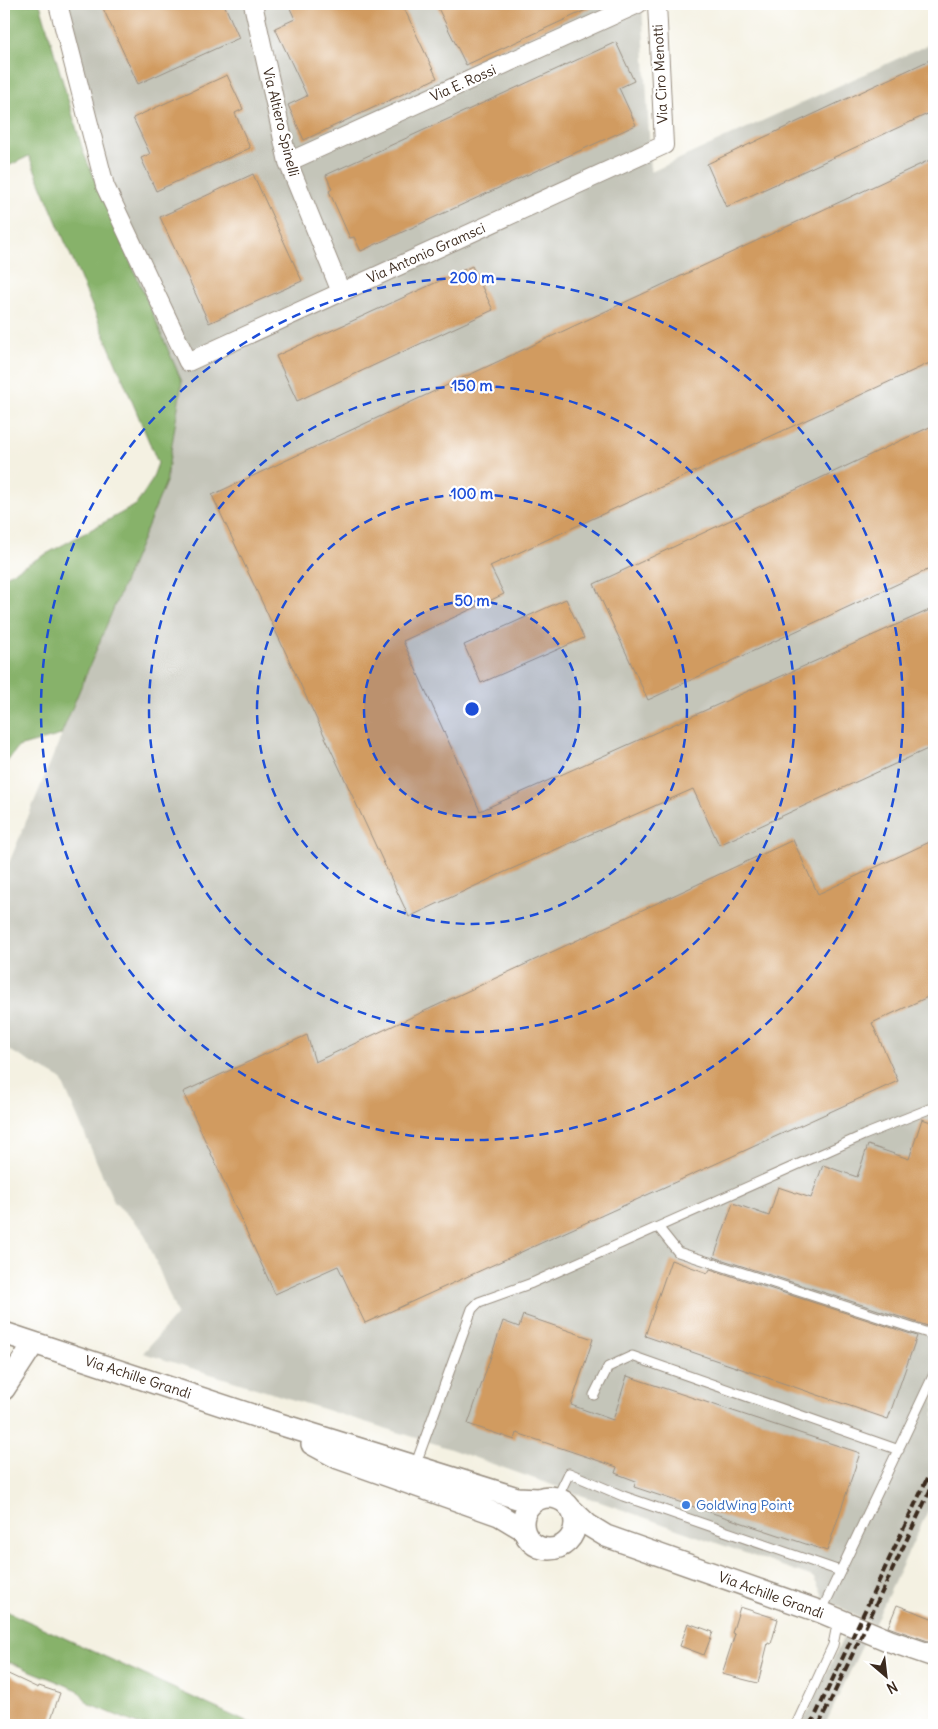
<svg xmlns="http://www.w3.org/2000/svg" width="938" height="1729" font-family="Delius,sans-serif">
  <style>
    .industrial { fill: #c4c5b9 }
    .forest { fill: #87b26b; stroke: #616e44 }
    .building { fill: #d19b61 }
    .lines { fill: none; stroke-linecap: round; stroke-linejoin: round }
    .service-casing { stroke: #988e80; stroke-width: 11 }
    .minor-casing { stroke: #988e80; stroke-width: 20 }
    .tertiary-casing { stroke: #988e80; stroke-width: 24 }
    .service { stroke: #fff; stroke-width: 9 }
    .minor { stroke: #fff; stroke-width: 18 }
    .tertiary { stroke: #fff; stroke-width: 21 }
    .rail { stroke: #3b2a1e; stroke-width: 4; stroke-dasharray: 8 4; stroke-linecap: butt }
    .ring { fill: none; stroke: #1d4ed8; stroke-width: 2.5; stroke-dasharray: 9 6 }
    .shop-dot { fill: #3f7fe0; stroke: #fff; stroke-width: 2 }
    .labels { text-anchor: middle; stroke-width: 4.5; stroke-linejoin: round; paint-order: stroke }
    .street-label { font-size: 14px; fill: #3b2a1e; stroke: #fff }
    .shop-label { font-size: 14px; fill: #366cbe; stroke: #fff; text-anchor: start }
    .centre { fill: #1d4ed8; stroke: #fff; stroke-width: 2.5 }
    .ring-label { font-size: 15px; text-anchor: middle; font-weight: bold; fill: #1d4ed8; stroke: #fff; stroke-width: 4.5; stroke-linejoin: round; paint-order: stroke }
  </style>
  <rect width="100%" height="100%" fill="#fff"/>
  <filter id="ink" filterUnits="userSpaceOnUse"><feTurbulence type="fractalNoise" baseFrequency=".02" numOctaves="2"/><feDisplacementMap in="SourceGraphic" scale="10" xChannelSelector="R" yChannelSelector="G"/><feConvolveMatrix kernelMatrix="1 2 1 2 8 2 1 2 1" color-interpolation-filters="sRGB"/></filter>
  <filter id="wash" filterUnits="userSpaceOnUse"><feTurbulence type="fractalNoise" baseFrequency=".0096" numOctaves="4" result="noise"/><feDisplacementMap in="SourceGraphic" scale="20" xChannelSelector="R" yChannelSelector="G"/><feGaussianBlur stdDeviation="1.12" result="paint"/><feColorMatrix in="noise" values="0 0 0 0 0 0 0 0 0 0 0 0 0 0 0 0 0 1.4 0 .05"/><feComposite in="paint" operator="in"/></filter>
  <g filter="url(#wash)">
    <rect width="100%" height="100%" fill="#f4f1e2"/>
    <path class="industrial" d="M52,4h590l9,168 283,-130v1456l-60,127 -49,-26 -12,-22 -377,-133 -293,-91 34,-39 -34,-84 -29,-28 -53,-123 -52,-29 -5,-8v-167l162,-393 16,-100 -82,-194z
      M845,1634l19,8 -39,83h-23z"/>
    <path class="forest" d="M4,4h36l44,150 98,228 -16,100 -105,253 -43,12 -14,19v-189l132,-72 15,-23 7,-19 -129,-307 -25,12z
      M4,1610l242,112 13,3h-119l-51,-21 -11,-14 -74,-30z"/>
    <g id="blocks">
      <path class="building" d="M101,4h123l15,34 -101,46z
        M288,4h114l35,74 -133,62 -16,-35 19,-9 -32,-68 20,-9z
        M436,4h163l-133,61z
        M616,42l18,39 -15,7 17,37 -275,126 -7,-14 -4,1 -21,-47 3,-2 -6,-14z
        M934,58v53l-208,96 -19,-43z
        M227,75l16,34 -8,4 15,35 -94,43 -15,-33 9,-4 -17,-36z
        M934,158v203l-444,205 14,28 -101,47 77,170 454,-203v138l-215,99 -26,-56 -186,82 -98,46 -197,-422z
        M253,174l49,107 -93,42 -49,-106z
        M472,266l21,44 -196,91 -21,-45z
        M934,425v142l-286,133 -54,-116z
        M566,599l18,39 -103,45 -17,-38z
        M793,840l25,54 116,-54v154l-62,29 26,58 -533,242 -27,-57 -63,28 -92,-202 124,-57 8,27z
        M922,1119l12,4v205l-220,-71 19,-54 36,13 9,-29 33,11 12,-33 34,12 11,-32 41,14z
        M671,1260l37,13 2,-4 207,67 -29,83 -243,-83z
        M523,1315l70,24 -22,66 42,15 14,-44 233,77 -33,98 -193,-64 2,-6 -21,-8 2,-6 -100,-34 -2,7 -47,-16 35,-103 16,6z
        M897,1605l37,14v24l-46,-16z
        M740,1607l38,12 -7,25 -3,-1 -10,40 -36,-9 13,-40 -3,-1z
        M688,1623l25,9 -9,23 -24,-9z
        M4,1672l34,16 1,-2 21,7 -11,32h-32l-13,-6z"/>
    </g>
  </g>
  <g filter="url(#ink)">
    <use href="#blocks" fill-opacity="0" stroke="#988e80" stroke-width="1"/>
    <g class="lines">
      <defs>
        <path id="service" d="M658,1227l20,25 256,83
          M594,1395l14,-28 24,-11 267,94
          M415,1466l57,-157 7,-7 53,-19 332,-148 70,-28
          M557,1498l12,-25 54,23 217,75
          M821,1612l113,-238
          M796,1725l37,-80 5,-25"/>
        <path id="minor" d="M58,4l47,182 83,176 476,-217 -7,-141
          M253,4l35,158 53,130
          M288,162l350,-158"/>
        <path id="tertiary" d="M4,1333l269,89 244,76 21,1
          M4,1389l30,-46
          M312,1444l26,14 161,57 25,15
          M523 1523a26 26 0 1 1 52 0a26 26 0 1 1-52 0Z
          M572,1510l16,15 18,11 215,76 69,29 44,15"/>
      </defs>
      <use href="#service" class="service-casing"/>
      <use href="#minor" class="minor-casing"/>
      <use href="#tertiary" class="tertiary-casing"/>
      <use href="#service" class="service"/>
      <use href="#minor" class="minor"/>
      <use href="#tertiary" class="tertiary"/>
      <path class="rail" d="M811,1725l123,-261
        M819,1725l115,-243"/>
    </g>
  </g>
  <circle cx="472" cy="709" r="108" fill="#1d4ed8" fill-opacity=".12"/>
  <g class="ring">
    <circle cx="472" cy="709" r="108"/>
    <circle cx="472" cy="709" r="215"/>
    <circle cx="472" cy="709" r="323"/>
    <circle cx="472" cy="709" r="431"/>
  </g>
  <circle class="shop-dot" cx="686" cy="1505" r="5"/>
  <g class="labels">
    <g class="street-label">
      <text transform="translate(660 74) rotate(-93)" y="5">Via Ciro Menotti</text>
      <text transform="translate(463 83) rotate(-24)" y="5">Via E. Rossi</text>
      <text transform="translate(281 122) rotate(76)" y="5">Via Altiero Spinelli</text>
      <text transform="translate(426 253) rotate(-24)" y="5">Via Antonio Gramsci</text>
      <text transform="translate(138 1377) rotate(18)" y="5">Via Achille Grandi</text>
      <text transform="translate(771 1595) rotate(20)" y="5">Via Achille Grandi</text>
    </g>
    <g class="shop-label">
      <text x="696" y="1510">GoldWing Point</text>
    </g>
  </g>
  <circle cx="472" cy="709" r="8" class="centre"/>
  <g class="ring-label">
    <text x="472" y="283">200 m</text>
    <text x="472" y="391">150 m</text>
    <text x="472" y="499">100 m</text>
    <text x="472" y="606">50 m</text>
  </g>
  <rect width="938" height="1729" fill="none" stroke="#fff" stroke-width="20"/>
  <g transform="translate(886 1676) rotate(152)" stroke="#ffffff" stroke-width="4" paint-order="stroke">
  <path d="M0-4L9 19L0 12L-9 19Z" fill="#3b2a1e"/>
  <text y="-8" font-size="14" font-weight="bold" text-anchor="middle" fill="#3b2a1e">N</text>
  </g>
</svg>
